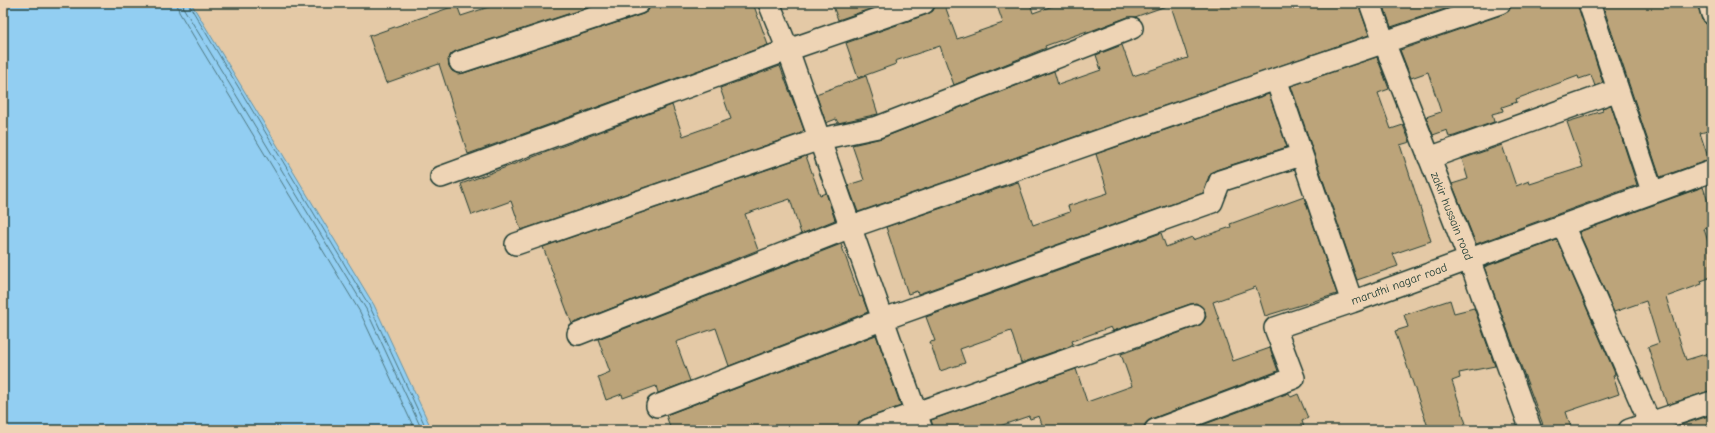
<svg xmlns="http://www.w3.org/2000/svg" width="1715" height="433" font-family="'Comic Neue',sans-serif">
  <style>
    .water { fill: #92cef2; stroke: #6494a6 }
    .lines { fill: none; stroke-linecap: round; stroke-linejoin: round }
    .shore { stroke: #4d7780; stroke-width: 1 }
    .building { fill: #bca47a; stroke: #1f3d34 }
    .minor-casing { stroke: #1f3d34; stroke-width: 24 }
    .minor { stroke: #eed4b5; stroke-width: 21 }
    .labels { text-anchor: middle; stroke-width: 4; stroke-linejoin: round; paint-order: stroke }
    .street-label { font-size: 12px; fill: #1f3d34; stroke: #eed4b5 }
  </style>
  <rect width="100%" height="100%" fill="#e4c9a6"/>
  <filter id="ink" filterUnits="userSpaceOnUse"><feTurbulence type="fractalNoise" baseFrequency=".025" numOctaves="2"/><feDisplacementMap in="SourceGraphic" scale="8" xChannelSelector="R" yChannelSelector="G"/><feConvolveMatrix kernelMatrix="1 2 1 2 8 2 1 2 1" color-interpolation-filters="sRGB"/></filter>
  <g filter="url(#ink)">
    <path class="water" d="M3,3h188l183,302 58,125h-429z"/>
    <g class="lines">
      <path class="shore" d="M177,3l2,9 181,300 55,118
        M183,3l1,6 182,300 56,121
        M188,3l182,304 57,123"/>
    </g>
    <path class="building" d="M501,3h100l-145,48 -5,3 -3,6 1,6 3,5 6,3 6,-1 179,-59 5,-3 3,-8h102l15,42 -300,109 -29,-90 -53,19 -17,-47 88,-31 4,11z
      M832,3h55l-49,17z
      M936,3h8l13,36 46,-16 -7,-20h34l3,10 28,-10h104l1,3 -31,11h-7l-40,15 -1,-1 -42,15 1,2 -92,37 -14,-39 -45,15 1,3 -38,14 -12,-35 82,-29 5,-3z
      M1170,3h188l11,32 -511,177 -10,-27 16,-5 -12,-35 30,-7 172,-67 4,14 43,-15 -5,-15 26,-10 11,31 55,-18z
      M1383,3h80l-72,24z
      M1512,3h65l26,80 -8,3 -4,-11 -12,4 -1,-3 -62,23 1,3 -15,5 1,4 -11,3 2,8 -40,14 -5,1 -2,-7 -14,5 -7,-18 15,-5 -13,-40 -17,6 -11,-28 104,-36 5,-3z
      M1602,3h95l6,19 9,4v104l-12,3 9,27 -49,17z
      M1377,57l12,32 -11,4 13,36 12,-4 7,17 -10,3 31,96 -38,13 5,12 -41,14 -66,-194z
      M780,66l24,64 -5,4 -278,96 -10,-29 -39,14 -11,-31 211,-79 11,31 48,-17 -11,-31z
      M866,76l12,38 -40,9 -2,-4 -10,4 -10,-29z
      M1269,94l18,53 -71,23 -7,6 -6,17 -285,101 -1,-3 -9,3 -22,-67 132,-45 15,43 37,-13 -2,-6 40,-13 -12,-39z
      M1611,105l26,80 -161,59 -24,-60 16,-5 -6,-20 40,-14 14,41 13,-5 1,3 53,-17 -16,-45 36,-11 -1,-3z
      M806,156l14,39 6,-2 9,27 -34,14 -11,-35 -45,15 13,36 -186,74 -29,-77z
      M1703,187l9,26v13l-8,3 8,25v23l-11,4 1,3 -36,13 20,63 26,-8v38l-45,15 -19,-58 11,-4 -13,-42 -32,11 -35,-80z
      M1304,197l33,97 -72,22 -9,-29 -43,15 20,59 37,-13 8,23 -127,48 -5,4 -3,7h-99l-5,-14 -9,3 -1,-3 -41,14h-54l-3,-10 145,-51 11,33 45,-16 -11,-32 77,-28 5,-4 3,-5 -1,-6 -4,-5 -5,-3 -6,1 -77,27 -2,-4 -39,14 1,3 -5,3 -47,16 -10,-32 -51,18 5,14 -25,8 -10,-29 5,-1 -9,-24 235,-84 5,14 26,-10 1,3 38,-13 -1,-3z
      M1557,240l57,131 1,4 -2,1 6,18 -53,18 6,18h-27l-61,-163z
      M841,244l19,53 2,-1 6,16 -139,54 -13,-38 -40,14 14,39 -32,12 -2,-7 -33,12 -1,-4 -16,6 -8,-23 12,-5 -12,-33z
      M1450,300l4,13 20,-5 21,58 -36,7 1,5 -8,3 16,49h-39l-34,-99 13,-4 -4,-12z
      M876,335l25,71 -37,13 -5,4 -3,7h-185l-5,-15z
      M1289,393l2,4 7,-3 10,24 -6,3 3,9h-116z
      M1712,415v15h-37l-1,-3z"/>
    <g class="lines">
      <defs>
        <path id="minor" d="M769,3l19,47 134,380
          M1370,3l14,39 85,217 62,171
          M1589,3l63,188
          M1709,3l3,11
          M460,62l179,-59
          M1276,79l76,223
          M1429,158l189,-68
          M441,177l347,-127 136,-47
          M1563,225l87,198
          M516,244l304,-105 58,-12 254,-99
          M578,334l273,-107 425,-148 224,-76
          M657,406l227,-87 328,-117 8,-21 81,-26
          M868,430l326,-115
          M1155,430l139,-52 -19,-50 77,-26 360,-131
          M1629,430l83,-28"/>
      </defs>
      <use href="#minor" class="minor-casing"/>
      <use href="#minor" class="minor"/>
    </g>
  </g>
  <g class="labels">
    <g class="street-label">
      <text transform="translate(1452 216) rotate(68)" y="4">zakir hussain road</text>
      <text transform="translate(1399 284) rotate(-20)" y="4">maruthi nagar road</text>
    </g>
  </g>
  <rect width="1715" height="433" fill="none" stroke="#eed4b5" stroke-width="16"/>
  <rect x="8" y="8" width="1699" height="417" fill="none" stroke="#1f3d34" stroke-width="1.5" filter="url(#ink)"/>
</svg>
